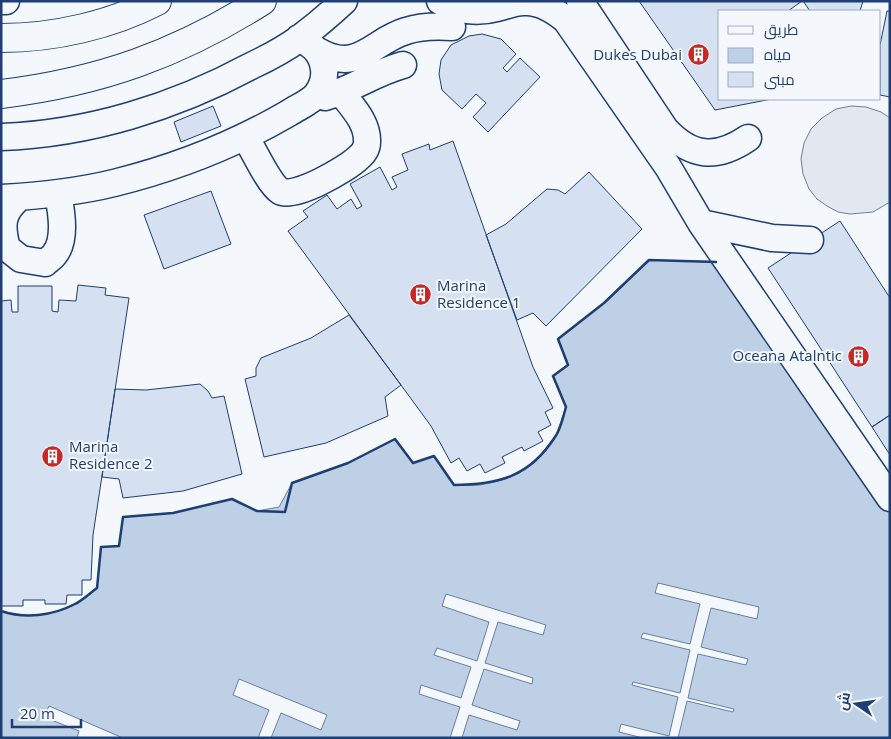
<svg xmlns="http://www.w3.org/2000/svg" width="891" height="739" font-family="'Open Sans',Cairo,sans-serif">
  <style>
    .parking { fill: #e3e8f0; stroke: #687fa3 }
    .water { fill: #bed0e5; stroke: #687fa3 }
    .pier { fill: #f4f7fb; stroke: #687fa3 }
    .building { fill: #d5e0f0; stroke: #1d3f73 }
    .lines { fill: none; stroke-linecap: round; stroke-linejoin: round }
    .minor-casing { stroke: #1d3f73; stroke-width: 29 }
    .major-casing { stroke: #1d3f73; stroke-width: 30 }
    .minor { stroke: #f4f7fb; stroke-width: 26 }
    .major { stroke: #f4f7fb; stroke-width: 28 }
    .wall { stroke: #1d3f73; stroke-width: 2.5 }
    .labels { text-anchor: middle; stroke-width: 4; stroke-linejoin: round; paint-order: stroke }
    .poi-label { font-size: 15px; fill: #1d3f73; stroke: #f4f7fb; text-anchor: end }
  </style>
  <rect width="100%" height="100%" fill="#f4f7fb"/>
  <path class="parking" d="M851,106l15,1 15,5 9,6v84l-17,10 -23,2 -12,-2 -11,-6 -10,-7 -8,-10 -6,-15 -2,-15 3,-16 7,-14 11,-11 14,-9z"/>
  <path class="water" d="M649,260l86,2 155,233v243h-889v-127c24,8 51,5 73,-7 8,-3 16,-11 23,-16l4,-41 18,-1 4,-29 50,-4 59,-14 25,12 22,-4 13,-24 56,-20 47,-24 18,24 21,-7 20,29h26l26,-6 29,-17 21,-27 10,-28 -13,-31 15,-11 -10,-26 46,-36z"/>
  <path class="pier" d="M658,583l101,24 -2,12 -46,-11 -10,39 47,12 -2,6 -48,-11 -10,44 46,11 -1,3 -46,-11 -9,37h-35l-24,-6 2,-8 48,12 9,-39 -46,-12 1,-3 47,11 10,-43 -49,-12 2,-5 47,11 10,-40 -45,-11z
    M446,594l100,31 -3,10 -45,-13 -13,41 48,15 -1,6 -48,-15 -12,36 48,16 -3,9 -48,-15 -7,23h-12l10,-31 -41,-13 2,-9 40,13 10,-31 -37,-12 3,-7 40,13 12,-39 -47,-16z
    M239,679l88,36 -6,15 -40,-17 -10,25h-13l11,-28 -36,-15z
    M49,706l74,32h-46l2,-7 -35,-14z"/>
  <path class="building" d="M639,1h163l-14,10h-68v88h52l-57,11z
    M803,1h60l-3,10h-50z
    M887,11h3v86l-10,-2v-50z
    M482,34l19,5 15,15 -13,14 4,4 13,-14 20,19 -52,55 -15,-15 13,-14 -10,-9 -14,15 -20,-19 -3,-16 2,-14 10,-15 18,-9z
    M213,106l8,20 -40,16 -7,-20z
    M453,141l80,226 20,41 -8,4 6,13 -13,7 5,9 -19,10 -2,-4 -20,10 3,6 -20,10 -5,-9 -13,7 -8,-13 -8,5 -20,-37 -143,-195 20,-14 -5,-6 24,-16 10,14 14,-10 6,10 5,-3 -12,-22 30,-17 12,23 5,-3 -5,-10 16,-7 -6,-16 27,-10 1,6z
    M589,172l53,57 -96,97 -13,-13 -16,7 -31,-85 20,-11 41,-35 11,1 7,4z
    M211,191l20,53 -67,25 -20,-54z
    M840,221l50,77v117l-18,12 -104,-159z
    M78,285l28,3 -1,7 24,3 -36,237 -2,45h-9v15h-15l-1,9h-21v-4h-22v6h-22v-305l10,-1 1,12h6v-26h34v25l6,1 1,-12 17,1z
    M349,315l52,70 -16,12 3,19 -62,27 -62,14 -19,-78 11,-3v-8l5,-10 50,-20z
    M200,384l8,7 4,7 12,-2 18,78 -59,17 -60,7 -4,-19 -17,-2 13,-88 31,1z
    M890,415v40l-18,-28z"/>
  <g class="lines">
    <defs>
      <path id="minor" d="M1,1h5
        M440,1c16,10 39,12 57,7 8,-2 18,-6 27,-6 16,-1 30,8 42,18l102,147 33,56 189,275
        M580,1l85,128c26,28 51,31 83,9
        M318,51c40,23 54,-10 88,-20 15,-5 31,-5 46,-4
        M325,97c28,-8 49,-24 78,-32
        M245,136c8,13 24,48 35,55 13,9 67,-22 78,-33 5,-4 9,-10 9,-16 1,-20 -16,-36 -26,-50
        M1,137c87,-3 174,-30 250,-71 17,-8 34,-17 49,-28 16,-12 30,-24 44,-37
        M20,197c-19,15 -19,29 -13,51l14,11 24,4c3,-3 7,-5 9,-8 13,-15 7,-45 4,-62
        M1,198c38,-2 76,-6 113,-15 61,-15 120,-38 175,-70 9,-6 22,-11 28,-19 5,-7 8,-17 7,-25 -2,-16 -11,-24 -25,-31
        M701,223l71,15 38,2"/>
      <path id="major" d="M1,38c53,0 110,-13 156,-37
        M1,94c99,-12 177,-40 261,-93"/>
    </defs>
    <use href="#minor" class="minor-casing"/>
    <use href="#major" class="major-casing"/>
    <use href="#minor" class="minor"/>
    <use href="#major" class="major"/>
    <path class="wall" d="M1,611c24,8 51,5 74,-7 8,-4 15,-11 22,-16l4,-41 18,-1 4,-29 50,-4 59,-14 25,12 28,1 7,-29 56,-20 47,-24 18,24 21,-7 20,29c45,0 76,-9 101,-48 6,-8 8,-20 11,-30l-13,-31 15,-11 -10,-26 46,-36 45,-43 67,2"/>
  </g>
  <defs>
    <symbol id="building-disc" viewBox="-11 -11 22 22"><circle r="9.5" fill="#c62828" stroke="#f4f7fb"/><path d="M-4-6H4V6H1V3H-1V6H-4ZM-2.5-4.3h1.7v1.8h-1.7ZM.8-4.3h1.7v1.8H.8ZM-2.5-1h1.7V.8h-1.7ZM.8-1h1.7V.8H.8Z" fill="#fff"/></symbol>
  </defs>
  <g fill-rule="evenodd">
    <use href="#building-disc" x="686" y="42" width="25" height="25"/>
    <use href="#building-disc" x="408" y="282" width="25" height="25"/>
    <use href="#building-disc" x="846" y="344" width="25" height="25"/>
    <use href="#building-disc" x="40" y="444" width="25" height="25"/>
  </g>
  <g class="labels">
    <g class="poi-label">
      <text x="682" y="60">Dukes Dubai</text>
      <text x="437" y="291" text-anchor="start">Marina<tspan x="437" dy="17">Residence 1</tspan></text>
      <text x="842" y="361">Oceana Atalntic</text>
      <text x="69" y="452" text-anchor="start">Marina<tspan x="69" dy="17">Residence 2</tspan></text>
    </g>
  </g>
  <rect width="891" height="739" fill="none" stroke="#1d3f73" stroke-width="5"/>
  <rect x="718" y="10" width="162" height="90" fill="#f4f7fb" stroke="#9eadc5"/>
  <rect x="728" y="26" width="25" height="8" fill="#f4f7fb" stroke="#9eadc5"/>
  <text x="764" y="35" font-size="15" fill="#1d3f73">طريق</text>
  <rect x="728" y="48" width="25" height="15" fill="#bed0e5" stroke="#9eadc5"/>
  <text x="764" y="60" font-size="15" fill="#1d3f73">مياه</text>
  <rect x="728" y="72" width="25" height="15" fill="#d5e0f0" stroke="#9eadc5"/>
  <text x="764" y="85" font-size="15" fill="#1d3f73">مبنى</text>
  <g transform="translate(856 704) rotate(283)" stroke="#f4f7fb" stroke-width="4" paint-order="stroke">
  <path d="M0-4L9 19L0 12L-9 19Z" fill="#1d3f73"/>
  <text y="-8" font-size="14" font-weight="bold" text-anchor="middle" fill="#1d3f73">ش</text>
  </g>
  <path d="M12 719v8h69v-8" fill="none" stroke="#1d3f73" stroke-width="2.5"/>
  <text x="20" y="719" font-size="15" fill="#1d3f73" stroke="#f4f7fb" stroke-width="4" paint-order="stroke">20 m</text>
</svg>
